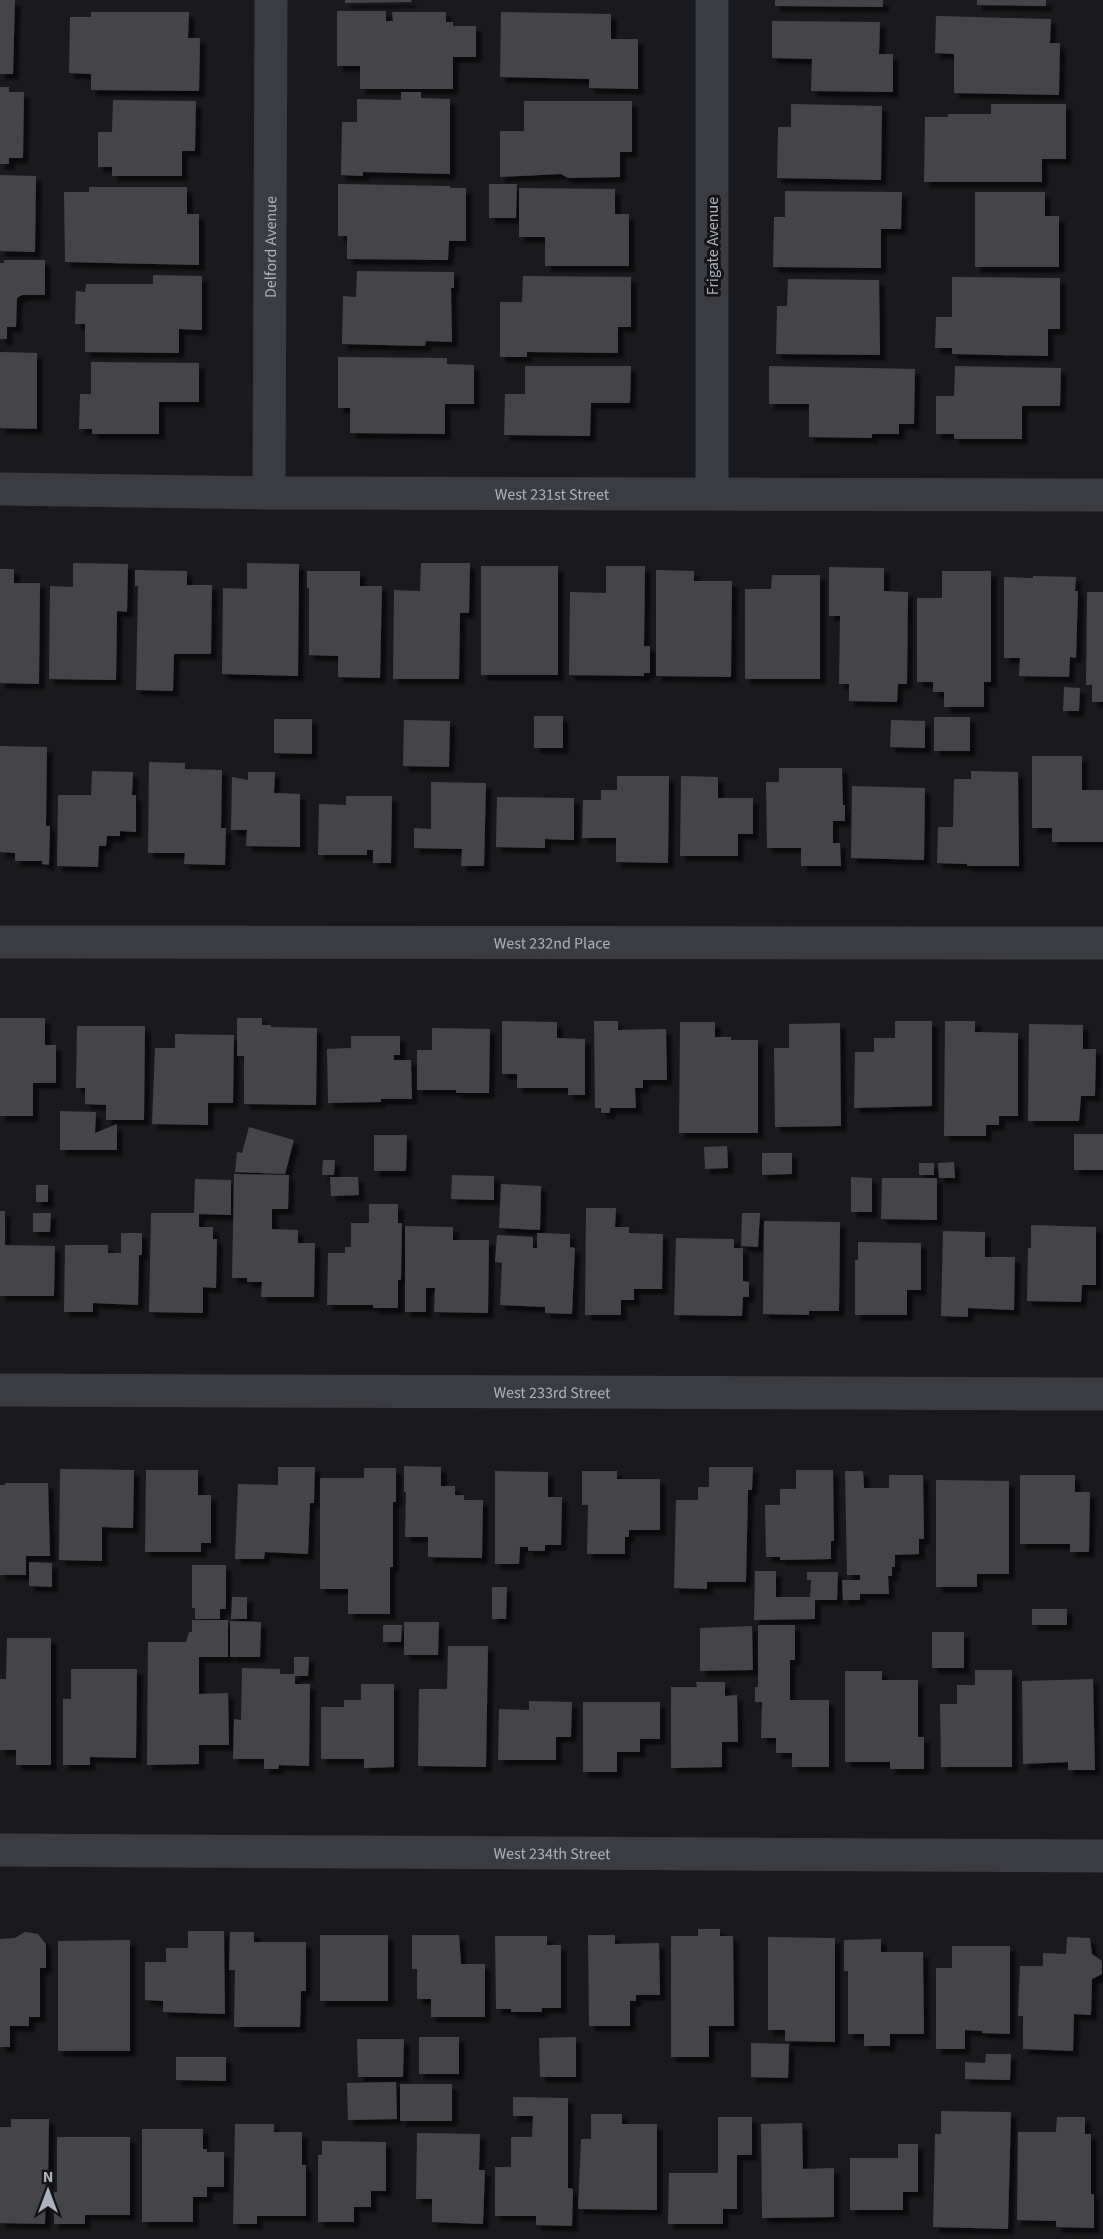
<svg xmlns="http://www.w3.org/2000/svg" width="1103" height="2239" font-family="'Source Sans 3',sans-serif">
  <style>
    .building { fill: #44454a; filter: url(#shadow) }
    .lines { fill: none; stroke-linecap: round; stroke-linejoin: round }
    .minor { stroke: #3b3c42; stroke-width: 33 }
    .labels { text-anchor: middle; stroke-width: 6; stroke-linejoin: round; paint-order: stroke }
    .street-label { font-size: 16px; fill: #acb1bd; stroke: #151518 }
  </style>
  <defs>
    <filter id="shadow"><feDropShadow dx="5.5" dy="5.5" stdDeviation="1.5" flood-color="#0009"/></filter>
  </defs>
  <rect width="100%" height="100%" fill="#1a1a1d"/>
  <path class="building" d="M0,0h15l-2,74h-13z
    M345,0h66l1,2 -67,1z
    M775,0h108v7l-108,-1z
    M977,0h69v6l-69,-1z
    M337,11h49v10h7l-1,-9h54v10h7v4h23v31h-23v32h-93v-23h-23z
    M91,12h98l-1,26h12l-1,53 -108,-1v-16l-22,-1 1,-56h21z
    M501,12l110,2v25h27v50l-49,-1v-9l-89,-2z
    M936,16l115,3 -1,24h10l-1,52 -105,-2v-39l-19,-1z
    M772,21l108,1 -1,32h14v38l-82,-1 1,-32 -40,-1z
    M0,87h9v5h15l-1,66h-14v6h-9z
    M401,92h20v6l29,1v75l-87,-2v4l-22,-1 1,-53h15v-23l44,1z
    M113,100l83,1 -1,50h-13v25h-70v-9h-14v-35h14z
    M524,101h108v51h-12v25l-52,1 -7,-4 -61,3v-46h24z
    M791,104l91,2 -1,74 -104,-2 1,-51h13z
    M991,104h75v55h-24v23h-118l1,-65h23v-3h43z
    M0,175l36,1 -1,76 -35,-1z
    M338,184l112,2v2h16v53h-17l-1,19 -101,-1v-23h-9z
    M489,184h28l-1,34h-27z
    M89,187h98v27h12v51l-134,-3 -1,-70h25z
    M519,188l96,1v25h14v52h-84v-29h-26z
    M785,191l117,1 -1,37h-20v39l-108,-1 1,-50h11z
    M975,192h70v24h14v51h-84z
    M4,260h41v35h-23l-5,3 -1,29h-9v12h-7v-76h4z
    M357,271l97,1v16h-3l1,54 -26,-1 -1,5 -83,-2 1,-48 13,1z
    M153,275l49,1v54l-23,-1v24l-94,-1v-28h-10l1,-33 9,1 1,-8h67z
    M523,276l108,1v50h-13v26l-91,-1v5h-27v-55h22z
    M952,277l108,1v51h-12v27l-96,-2v-6h-17l1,-31h16z
    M788,279l91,1 1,75 -104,-1 1,-48h10z
    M0,352l37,1v76l-37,-1z
    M338,357l109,1v6l27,1v39h-29v30l-95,-1v-25h-12z
    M91,362l108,1v39h-40v32h-67v-5h-13l1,-35h11z
    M525,366h106l-1,37h-39l-1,33 -86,-1 1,-41h20z
    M769,366l146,3 -1,55h-15v10h-27v4l-63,-1v-33h-40z
    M955,366l106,2 -1,38h-38v33h-68v-5h-18v-38h18z
    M73,563l55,1 -1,48 -10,-1 -1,69 -67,-1 1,-93 23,1z
    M247,563l52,1 -1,112 -76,-2 1,-86 24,1z
    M421,563h49l-1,50h-9l-1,66h-66l1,-89 26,1z
    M481,566h77v109h-77z
    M606,566h39l-1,80h6v27h-6v3l-75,-1 1,-83 36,1z
    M829,567l55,1v23l24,1 -1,92h-9l-1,18 -48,-1v-17h-10l1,-68h-11z
    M0,569h14v14h26l-1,101 -39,-1z
    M135,570l52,1v14h25l-1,69h-37l-1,37 -37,-1 2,-104h-3z
    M656,570l38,1v10h38l-1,96 -75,-1z
    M307,571h53v15h22l-2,92 -42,-1v-21l-29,-1v-67h-2z
    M942,571h49v111h-7v25h-40v-15h-11v-10h-16v-84h25z
    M772,575h48v104h-75v-90h26z
    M1033,576l43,1 -1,14h3l-2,67 -6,-1 -1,20 -50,-1 1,-18h-16v-81l29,1z
    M1087,592h16v110h-11v-17h-6z
    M1064,687l16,1 -1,23h-16z
    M534,716h29v32h-29z
    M934,717h36v34h-36z
    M274,719h38v35l-38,-1z
    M404,720l46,1 -1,46 -46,-1z
    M891,720l34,1v27l-35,-1z
    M0,746l47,1 -1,79h4l-1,39 -7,-1v-3h-27v-8l-15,-1z
    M1032,756h50v34h21v52h-51v-14h-20z
    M149,762l36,1v6l37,1 -1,58h5l-1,37 -41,-1 1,-11h-37z
    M779,768h63l1,37h2v16h-12v22h7l1,23h-40v-18h-34l-1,-66h13z
    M92,771l41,1 -1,23h4v37l-16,-1v5h-13l-1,10h-7l-1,21 -41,-1 1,-71h33z
    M971,771l47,1 1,94h-52v-2l-30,-1 1,-36h15l1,-48h17z
    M248,772h27l-1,21 26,1v53l-54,-1 1,-16h-16l1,-53 16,3z
    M617,776h52l-1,87 -52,-1v-24h-34l1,-38h18v-10h16z
    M681,776l37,1v21h35v36h-15v22h-58z
    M431,782l55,1 -2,83h-23l1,-17 -48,-1v-20l17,1z
    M852,786l73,2 -1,72 -73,-2z
    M346,796h46l-1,67h-18v-13h-6v5h-49l1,-51 27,1z
    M497,797l77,1v42l-29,-1v9l-49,-1z
    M0,1018h45v27h11v38h-23v33h-33z
    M237,1018h25v7h9v2l46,1 -1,77 -72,-1v-48h-7z
    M502,1021l55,1v16l28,1v56h-17v-7h-51v-14h-15z
    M594,1021h24v9l48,-1 1,51h-24v8h-8l1,20h-26v5h-9v-5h-6z
    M895,1021h37v85l-78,2 1,-56h19v-14h21z
    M945,1021h30v11l43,1v83h-19v9h-13v11h-42z
    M680,1022h35v15h16v3h27v93h-79z
    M840,1023l1,103 -66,1 -1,-79h15v-24z
    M1029,1024l54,1v24h13l-1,47h-14l-2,25h-51z
    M77,1026h68l-1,94h-38v-15l-21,-1v-16h-9z
    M432,1028l58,1 -1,64h-33v-3h-39v-40h15z
    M175,1034l59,1 -1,68h-25v22l-56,-1 3,-76h20z
    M351,1036h49v19h-6v5h17l1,39h-31v3l-53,1 -1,-54 24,-1z
    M60,1111l36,1 -1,21 22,-9v26h-57z
    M249,1127l45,13 -9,34 -50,-2 2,-20 5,1z
    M1074,1134h29v36h-29z
    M374,1135h33l-1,36h-32z
    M727,1146l1,22 -23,1 -1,-22z
    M762,1153h30v21l-30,1z
    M323,1160h12l-1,15h-12z
    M954,1162l1,16h-16l-1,-15z
    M919,1163h15v12h-15z
    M234,1174l55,1 -1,34h-16v20l26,1v13h17l-1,54h-53l1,-15h-15v-4h-15z
    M452,1175l42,1v24l-43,-1z
    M330,1177h28l1,18 -28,1z
    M851,1177l21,1v34h-21z
    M882,1178h55v42l-56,-1z
    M195,1179l36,1v35l-32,-1v13h14v12h4l-1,49 -13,-1v26l-54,-1 2,-99h43z
    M501,1184l40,2 -1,44 -41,-2z
    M36,1185h12v17h-12z
    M369,1204h29v19h4l-1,57h-3v28h-25v-3h-46l1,-52h17v-6h6v-24h18z
    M586,1208h30l-1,19h14v6l34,1 -1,55h-28v11h-13v15h-36z
    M0,1211h5v34l50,1 -1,50h-54z
    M33,1213h18l-1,19h-17z
    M742,1213h18l-2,34 -17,-1z
    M764,1221l76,1 -1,89h-30v4l-46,-1z
    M1031,1225l65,2v58h-14l-1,17 -54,-1 1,-53h3z
    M405,1226l48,1v13h36l-1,73 -54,-1 1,-24h-9v24h-21z
    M943,1231l42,1v25h30l-1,53 -46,-2v9l-27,-1z
    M121,1233h21v22h-3l-1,50 -45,-2v9h-29l1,-67h43v8h13z
    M537,1233l33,1v13l5,1 -3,66 -27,-1v-6l-45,-2 2,-42 -7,-1 2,-27 36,2v11h4z
    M676,1238l58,1v9h9v33l6,1v15h-6l-1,19 -68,-1z
    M858,1242l63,1v47h-14v25h-52v-55h3z
    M404,1466l37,1v19h14v9h9v5h19l-1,58 -54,-1v-20h-23l1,-45h-2z
    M278,1467h37l-1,36h-4l-2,51 -43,-2 -1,7h-29l3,-75 40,1z
    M709,1467h44l-1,23h-4l-2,92h-39v7l-33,-1 2,-88h22v-13h11z
    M364,1468h32v34h-3v65h-3v47h-42v-25h-28v-111h44z
    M60,1469l74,1 -1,58 -31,-1v34l-43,-1z
    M146,1470h52v25h13v48h-10v9h-56z
    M796,1470h37l1,71h-3v18l-51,1v-3h-14l-1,-52h15v-16h16z
    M495,1471l53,1v25h14l-1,48h-16v6h-17v-4h-8l-1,17h-24z
    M582,1471h35v8h43v51h-31v7h-4v17h-38l1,-49h-6z
    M845,1471h18l1,17h25v-13h34l1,64h-5v15l-24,1v12h-3v9h-4l1,18h-29v6h-17l-1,-20h18v-5h-13z
    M1020,1475h55v17h15l-1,60h-19v-8h-50z
    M936,1480l73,1v93h-32v13h-41z
    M5,1483h43l2,73h-24v19h-26v-90h5z
    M29,1562l23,1v24l-23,-1z
    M192,1565h34v44h-6v10h-25v-11h-3z
    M755,1571h21v26h34l1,-17h-4v-8h31l-1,28h-22v19l-61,1z
    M492,1587h15l-1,32h-14z
    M232,1597h15v22h-16z
    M1032,1609h35v16h-35z
    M192,1620h36v37h-29v37l29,-1 1,52h-30v19l-52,1 1,-123h38l3,-10h3z
    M230,1621l31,1 -1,35h-30z
    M404,1622h35l-1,33h-34z
    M383,1625h19l-1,17h-18z
    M758,1625h37v35h-5v40h39v67h-37v-14h-16v-15h-15l1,-36h-7v-15h3z
    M752,1626l1,44 -53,1v-43z
    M932,1632h32v36h-32z
    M7,1638h44v127h-35v-15h-16v-71h6z
    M448,1646h40l-2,121 -68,-1 1,-77h28z
    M294,1657h15l-1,19h-13v8h15l-1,82 -30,-1 -1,4h-14v-10h-31l1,-40 7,1 1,-52 38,1v5h14z
    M71,1669h66l-1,89 -46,-1v8h-27v-66h8z
    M975,1670h37v97h-71l-1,-63h17v-19h18z
    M845,1671h37v9h36v57h6v32h-34v-7h-45z
    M1093,1679l2,91h-27v-8l-45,2 -1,-83z
    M696,1682h29v14l12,-1 1,47h-16v25l-51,1v-81h26z
    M361,1684h33v83l-30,1v-9h-43v-52h23v-7h17z
    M529,1701l43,1 -1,35h-15v23h-58l1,-51 30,1z
    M583,1702h77v37h-20v13h-23v20h-34z
    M698,1929h22v7h13l1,90h-25v31h-38v-121h27z
    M188,1931h36l1,83 -62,-2v-11l-18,-1v-38h21v-14h22z
    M25,1932l13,2 8,10v24h-6v49h-11v9h-19v21h-10v-108l15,-1z
    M230,1932h24v10h52v49h-5l-1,36h-66l1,-57h-6z
    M320,1935h68v66h-68z
    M412,1935h47l2,29h24v53h-54v-18h-14v-30h-5z
    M588,1935h27v9l44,-1 1,52h-24v6h-6v25h-41z
    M495,1936h52v9h14v63h-19v4h-31v-3h-15z
    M768,1937l67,1v104l-50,-1v-11h-17z
    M1067,1937l23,1 2,16 10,7v13l-10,5 -1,36 -17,-1 -1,37 -50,-2v-33h-5l2,-50h23v-13l23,1z
    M881,1939v13h42l1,82h-34v12h-26v-12h-16v-63h-4v-31z
    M130,1940v111h-72v-110z
    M952,1946h58v88l-28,-1v-2l-17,-1v19h-29v-81h16z
    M419,2037h40v37h-40z
    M576,2037v40h-36l-1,-39z
    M357,2039h47l-1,38h-45z
    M751,2043l38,1 -1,34 -37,-1z
    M986,2054h25l-1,26 -45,-1v-17l20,1z
    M176,2057h50v24l-50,-1z
    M396,2082l1,37 -49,1 -1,-37z
    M400,2084h52v37h-52z
    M513,2097l55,1v90l5,1 -1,37 -36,-1v-9h-41v-49h16v-30h21l1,-21h-20z
    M941,2111l70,1 -3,117 -75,-2 2,-93h6z
    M591,2114h31v10h35v86l-79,-1 3,-70h10z
    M718,2117h34v38h-15v54h-14v15h-55l1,-51h49z
    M1057,2117h28v17h6v60h3v34l-38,-1v-6l-39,-1 1,-88h38z
    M11,2119h38l-1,66h-2l-1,39 -45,-1v-96h11z
    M802,2123l1,46 31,-1v49l-72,1 -1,-94z
    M235,2124h39v8h28v33h4v51h-49v8h-24z
    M142,2129h61v20h4v3h17v35h-17v10h-14v25h-51z
    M417,2133l63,1 -1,36h6l-2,54 -51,-2v-23h-16z
    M57,2137h73v78h-45v9h-31v-32h3z
    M322,2141l64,1v49h-15v16h-17v15h-36v-67h4z
    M898,2144h20v48h-15v18h-53v-52h48z"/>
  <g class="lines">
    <g class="minor">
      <path id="s1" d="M0,489l269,4 834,2"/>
      <path id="s2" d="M269,493l2,-493"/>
      <path d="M712,493v-493"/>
      <path id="s3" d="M0,942l1103,1"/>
      <path id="s4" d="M0,1390l1103,4"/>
      <path id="s5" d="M0,1850l1103,6"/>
    </g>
  </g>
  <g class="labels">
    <g class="street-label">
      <text dy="6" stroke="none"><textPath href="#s2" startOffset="246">Delford Avenue</textPath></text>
      <text transform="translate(712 246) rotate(-90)" y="6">Frigate Avenue</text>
      <text dy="6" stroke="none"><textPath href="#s1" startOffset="552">West 231st Street</textPath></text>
      <text dy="6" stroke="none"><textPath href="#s3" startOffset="552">West 232nd Place</textPath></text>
      <text dy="6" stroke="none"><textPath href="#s4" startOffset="552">West 233rd Street</textPath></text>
      <text dy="6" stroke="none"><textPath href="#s5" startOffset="552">West 234th Street</textPath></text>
    </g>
  </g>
  <g transform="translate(48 2191)" stroke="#151518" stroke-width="4.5" paint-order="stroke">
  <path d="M0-4.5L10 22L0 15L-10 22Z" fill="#acb1bd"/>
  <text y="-9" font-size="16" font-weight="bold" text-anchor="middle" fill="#acb1bd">N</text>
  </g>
</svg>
